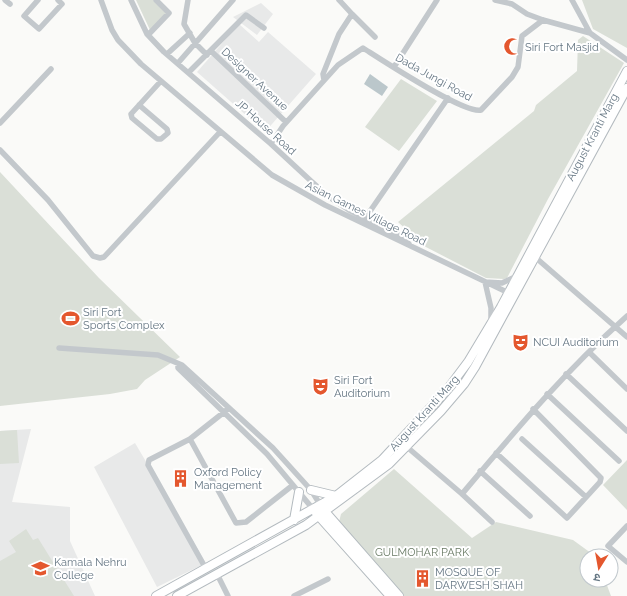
<svg xmlns="http://www.w3.org/2000/svg" width="627" height="596" font-family="Raleway,'Noto Sans Devanagari',sans-serif">
  <style>
    .built { fill: #e8e9e9 }
    .green { fill: #dadfd7 }
    .water { fill: #bbc7cb }
    .lines { fill: none; stroke-linecap: round; stroke-linejoin: round }
    .secondary-casing { stroke: #b3babf; stroke-width: 10 }
    .street { stroke: #c3c8cc; stroke-width: 5.5 }
    .secondary { stroke: #fff; stroke-width: 8 }
    .labels { text-anchor: middle; stroke-width: 4; stroke-linejoin: round; paint-order: stroke }
    .poi-label { font-size: 11px; fill: #657683; stroke: #fff; text-anchor: start }
    .street-label { font-size: 11px; fill: #657683; stroke: #fff }
    .park-label { font-size: 11px; fill: #687a64; stroke: #fff }
  </style>
  <rect width="100%" height="100%" fill="#fafaf8"/>
  <path class="built" d="M261,3l12,11 -16,21 -24,-18z
    M239,24l20,18 9,-10 48,42 -51,58 -68,-60z
    M31,429l-19,73 58,5v34l25,55h-95v-165z
    M135,443l71,120 -49,24 -63,-120z"/>
  <path class="green" d="M136,0h17l14,13 -17,17z
    M582,0h45v48l-34,-19z
    M583,36l41,27 -76,136 -41,79 -3,1 -18,-1 -62,-32 -26,-24 136,-111 2,-6 41,-34 1,-31z
    M401,79l36,22 -38,50 -34,-24z
    M0,172l99,106 81,79 -35,23 -8,9 -27,5 -110,12z
    M17,430l2,33 -19,1v-33z
    M627,460v50l-24,-25z
    M394,469l78,69 24,-16 77,18 22,16h-8v24h18l6,16h-209l-63,-74 2,-8z
    M26,529l7,11 5,-2 36,58h-74v-35l16,-9 -7,-11z"/>
  <path class="water" d="M370,74l18,13 -6,9 -18,-12z"/>
  <g class="lines">
    <defs>
      <path id="secondary" d="M311,490l25,6
        M322,508l77,88
        M316,513l74,83
        M294,520l5,-28
        M156,596l180,-100 46,-36 65,-70 21,-28 33,-55 126,-236
        M177,596l129,-71 83,-61 52,-53 23,-27 11,-17 152,-279"/>
    </defs>
    <use href="#secondary" class="secondary-casing"/>
    <path class="street" d="M5,0l5,4
      M38,0l-14,16 15,13 23,-25 -4,-4
      M101,0l11,30 6,10 23,24 131,111 53,30 186,89
      M131,0l16,34 17,18 107,92 40,37 18,16 20,13 53,27 7,7
      M188,0l-4,24 11,19 12,12
      M495,0l17,4 15,10 16,6 47,13 37,27
      M572,0l18,33
      M352,14l23,23
      M148,35l21,-22 -13,-13
      M211,51l75,71
      M167,54l23,-21
      M178,63l55,-63
      M394,67l43,-67
      M189,72l57,-57 18,13
      M324,80l-1,-6 16,-40 13,-20 -13,-14
      M139,105l28,24 1,4 -7,6h-4l-25,-21 -1,-4 30,-33
      M0,123l51,-54
      M271,144l12,-18 55,-61 25,-17c19,12 101,66 118,62l31,-33 6,-10 4,-31 21,-16
      M0,150l48,50 45,56 7,2 4,-1 116,-125
      M366,217l82,-119
      M535,257l92,80
      M491,323v-15l-6,-26 17,1 15,-7
      M59,348l99,7 24,10 91,83 38,42 10,16
      M589,352l38,37
      M178,364v4l89,86 46,55
      M566,374l61,57
      M547,394l72,67
      M190,439l46,84 10,-1 47,-37
      M522,439l64,58
      M407,447l55,47
      M496,453l71,65 33,-36 1,-4 -68,-69
      M480,471l50,45
      M492,522l-30,-28c53,-63 103,-123 165,-178
      M627,526l-19,20 19,16
      M206,569l-58,-104 1,-5 41,-21 38,-30
      M217,574l11,22
      M294,596l34,-17"/>
    <use href="#secondary" class="secondary"/>
  </g>
  <defs>
    <symbol id="mosque-bare" viewBox="-9 -9 18 18"><path d="M3.5-4.9A6 6 0 1 0 3.5 4.9A5 5 0 1 1 3.5-4.9Z" fill="#e4572e" stroke="#fff" stroke-width="2.5" paint-order="stroke"/></symbol>
    <symbol id="stadium-bare" viewBox="-9 -9 18 18"><path d="M0-5a6.5 5 0 1 0 0 10a6.5 5 0 1 0 0-10ZM-3.5-1.8h7v3.6h-7Z" fill="#e4572e" stroke="#fff" stroke-width="2.5" paint-order="stroke"/></symbol>
    <symbol id="theatre-bare" viewBox="-9 -9 18 18"><path d="M-5-5.5Q0-4 5-5.5V0Q5 5 0 6Q-5 5-5 0ZM-3.3-2.5H-1v1.5H-3.3ZM1-2.5H3.3v1.5H1ZM-2.8 1Q0 5.5 2.8 1Z" fill="#e4572e" stroke="#fff" stroke-width="2.5" paint-order="stroke"/></symbol>
    <symbol id="building-bare" viewBox="-9 -9 18 18"><path d="M-4-6H4V6H1V3H-1V6H-4ZM-2.5-4.3h1.7v1.8h-1.7ZM.8-4.3h1.7v1.8H.8ZM-2.5-1h1.7V.8h-1.7ZM.8-1h1.7V.8H.8Z" fill="#e4572e" stroke="#fff" stroke-width="2.5" paint-order="stroke"/></symbol>
    <symbol id="university-bare" viewBox="-9 -9 18 18"><path d="M0-5L7-2L0 1L-7-2ZM-4 1L0 2.5L4 1V4Q0 6-4 4Z" fill="#e4572e" stroke="#fff" stroke-width="2.5" paint-order="stroke"/></symbol>
  </defs>
  <g fill-rule="evenodd">
    <use href="#mosque-bare" x="500" y="34" width="25" height="25"/>
    <use href="#stadium-bare" x="58" y="306" width="25" height="25"/>
    <use href="#theatre-bare" x="508" y="330" width="25" height="25"/>
    <use href="#theatre-bare" x="308" y="374" width="25" height="25"/>
    <use href="#building-bare" x="168" y="466" width="25" height="25"/>
    <use href="#university-bare" x="28" y="556" width="25" height="25"/>
    <use href="#building-bare" x="410" y="566" width="25" height="25"/>
  </g>
  <g class="labels">
    <g class="poi-label">
      <text x="525" y="51">Siri Fort Masjid</text>
      <text x="83" y="316">Siri Fort<tspan x="83" dy="13">Sports Complex</tspan></text>
      <text x="533" y="346">NCUI Auditorium</text>
      <text x="334" y="384">Siri Fort<tspan x="334" dy="13">Auditorium</tspan></text>
      <text x="194" y="476">Oxford Policy<tspan x="194" dy="13">Management</tspan></text>
      <text x="54" y="566">Kamala Nehru<tspan x="54" dy="13">College</tspan></text>
      <text x="435" y="576">MOSQUE OF<tspan x="435" dy="13">DARWESH SHAH</tspan></text>
    </g>
    <g class="street-label">
      <text transform="translate(434 77) rotate(29)" y="4">Dada Jungi Road</text>
      <text transform="translate(255 79) rotate(43)" y="4">Designer Avenue</text>
      <text transform="translate(266 127) rotate(42)" y="4">JP House Road</text>
      <text transform="translate(592 137) rotate(-62)" y="4">August Kranti Marg</text>
      <text transform="translate(366 213) rotate(26)" y="4">Asian Games Village Road</text>
      <text transform="translate(424 413) rotate(-48)" y="4">August Kranti Marg</text>
    </g>
    <g class="park-label">
      <text x="422" y="556">GULMOHAR PARK</text>
    </g>
  </g>
  <g transform="translate(599 568) rotate(191)"><circle r="19" fill="#ffffff" stroke="#c1c8cd"/>
  <path d="M0-3L7 15L0 10L-7 15Z" fill="#e4572e"/>
  <text y="-6" font-size="11" font-weight="bold" text-anchor="middle" fill="#657683">उ</text>
  </g>
</svg>
